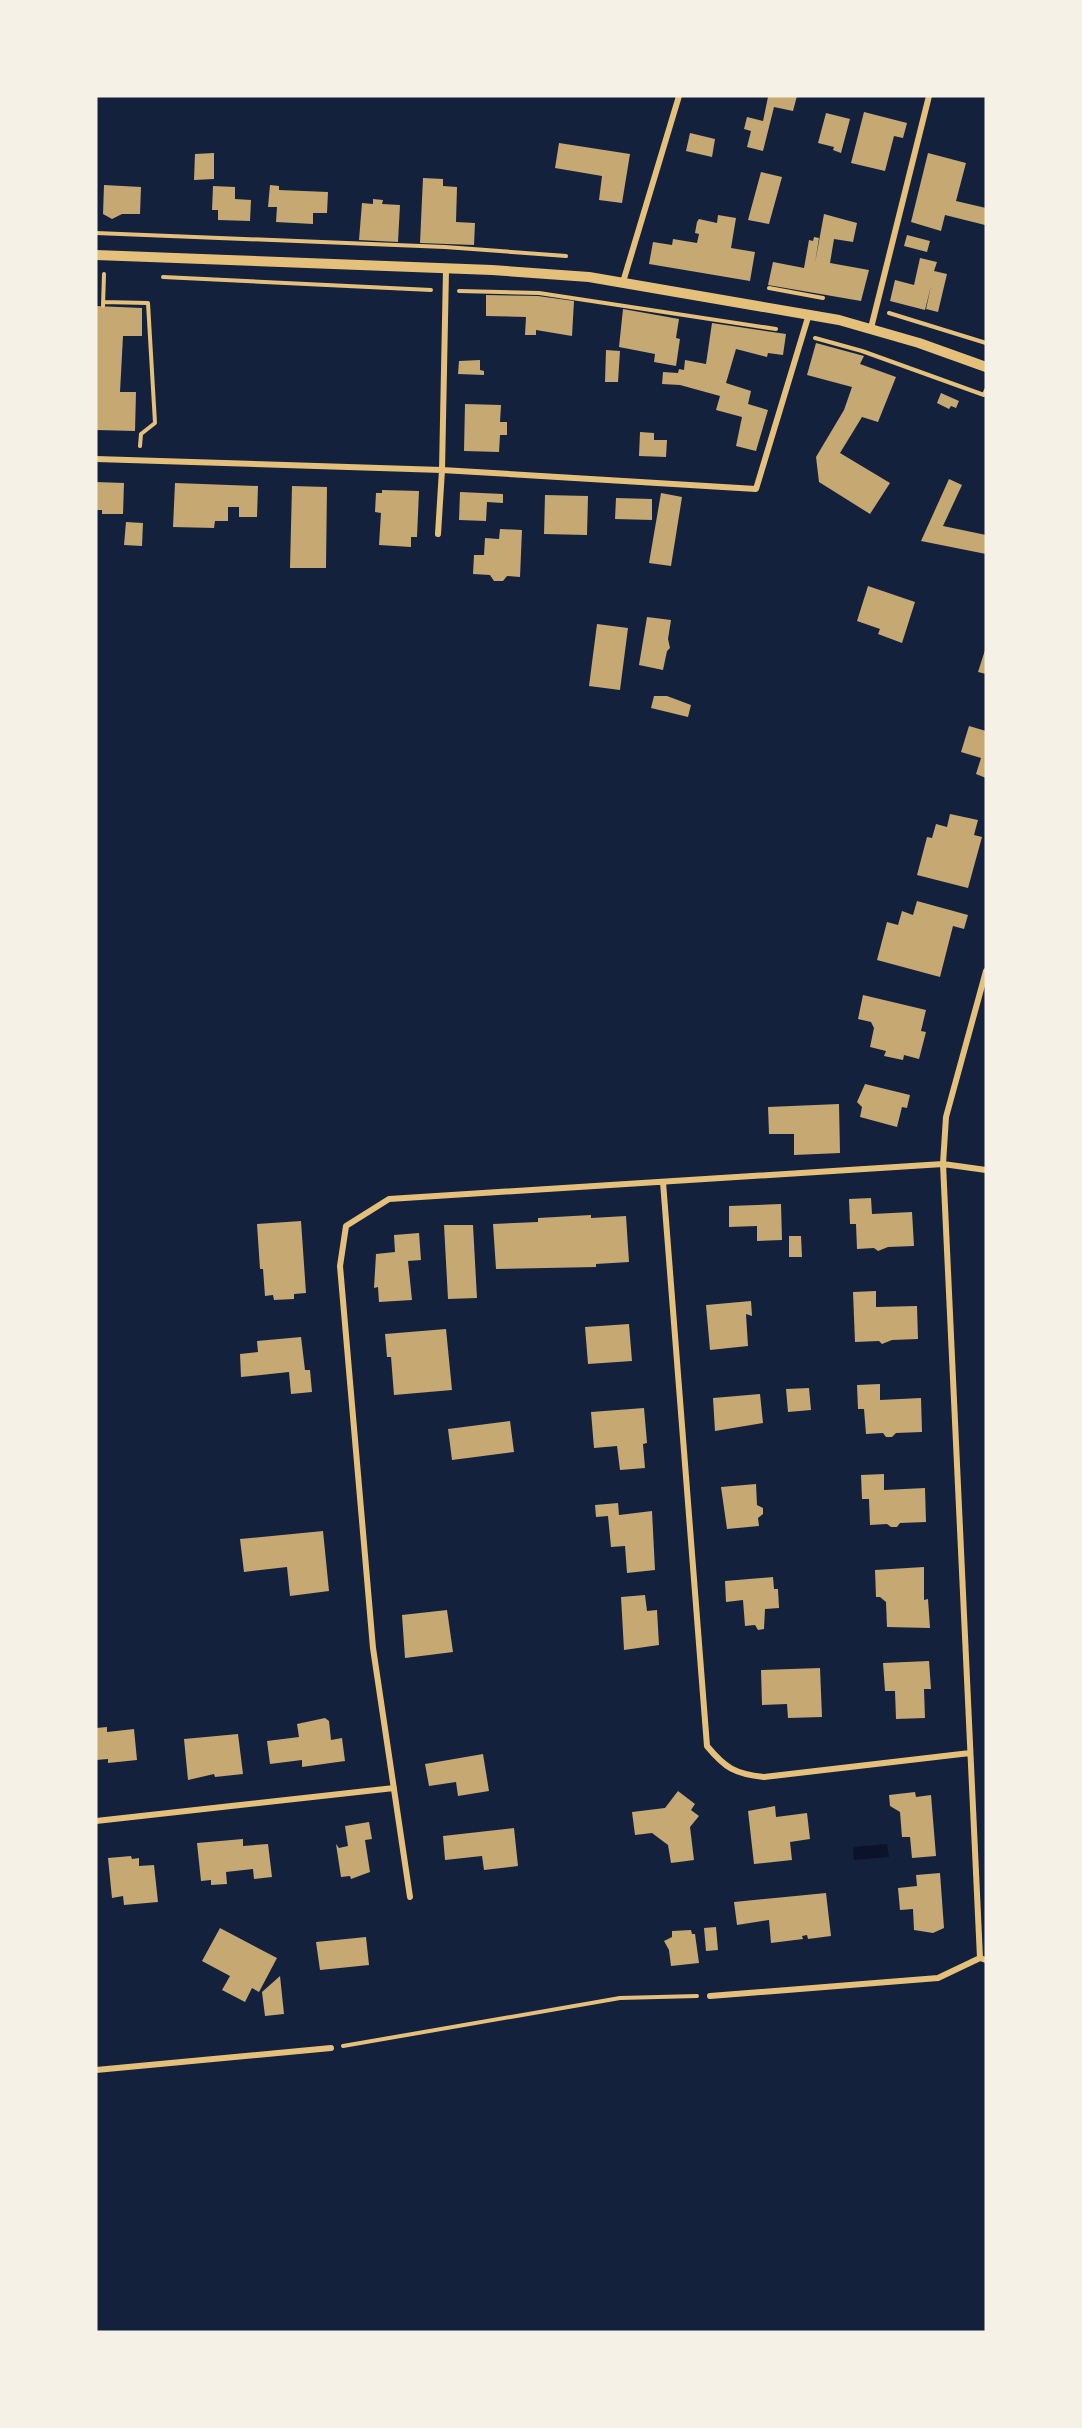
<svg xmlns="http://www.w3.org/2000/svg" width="1082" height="2428" font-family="Commissioner,sans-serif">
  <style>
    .water { fill: #0b132b }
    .building { fill: #c6a872 }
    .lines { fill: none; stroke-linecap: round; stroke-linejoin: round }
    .path { stroke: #e5c07b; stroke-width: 4 }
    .minor { stroke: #e5c07b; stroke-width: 6 }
    .tertiary { stroke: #e5c07b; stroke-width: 10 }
  </style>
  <rect width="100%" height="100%" fill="#14213d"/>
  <path class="water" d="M887,1844l2,13 -35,3 -1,-13z"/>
  <path class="building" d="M771,96h26l-4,15 -19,-4 -11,44 -16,-4 4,-16 -7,-2 3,-12 16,4 5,-24z
    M864,112l43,11 -4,15 -9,-2 -9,35 -34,-8z
    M826,113l24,6 -9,34 -8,-3 1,-3 -16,-4z
    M690,133l25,6 -3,18 -26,-6z
    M559,143l71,11 -8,49 -23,-3 3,-24 -47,-8z
    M214,153v26l-20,1 1,-26z
    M928,153l38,10 -10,38 30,7 -1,17 -40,-10 -4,16 -30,-9z
    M761,172l21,5 -13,47 -21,-4z
    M423,178l20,1v7l14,1 -1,35 19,1 -1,22 -54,-2z
    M104,185l37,2 -1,27h-18l-10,5 -9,-5z
    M270,185l9,1v4l49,2 -1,21h-14v11l-37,-2 1,-15h-9z
    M213,186l22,1v12l16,1 -1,21 -32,-1v-10h-6z
    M373,199l10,1 -1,4 18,1 -2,37 -39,-2 3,-37 11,1z
    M824,214l33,9 -4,19 -19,-3 -4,24 39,7 -8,31 -93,-16 5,-23 31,6 5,-28 4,1 1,-4 5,1 -4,25z
    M718,215l18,3 -5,30 24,4 -5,29 -101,-17 4,-22 19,3 1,-6 24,4 2,-9 -4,-1 2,-11 2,-3 18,4z
    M907,235l23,6 -3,11 -23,-6z
    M920,258l17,4 -3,9 13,3 -9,38 -12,-3 5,-23 -6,24 -35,-9 5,-21 19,5z
    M486,295l52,1 36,5 -2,35 -36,-6v5h-11l1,-18 -40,-1z
    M96,306l46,2v28h-19l-3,56h16l-1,39 -39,-1z
    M623,309l56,10 -3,19 4,1 -4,27 -22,-4 1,-8 -36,-7z
    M712,323l74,11 -3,21 -15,-2 -1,4 -31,-8 -10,34 25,8 -3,13 20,6 -12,41 -20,-5 6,-29 -26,-7 4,-14 -40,-11 -18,-1 1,-12 15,1 1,-4 5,1 1,-10 21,4z
    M816,343l48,13 -4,8 36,13 -18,45 -16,-5 -22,36 50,30 -20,31 -51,-32 -3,-25 28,-47 8,-23 -45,-12z
    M606,350l14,1 -2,31h-13z
    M480,360v10l4,1v4l-26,-1 1,-13z
    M941,393l18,8 -3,7 -5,-2 -2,3 -12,-6z
    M465,404l36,1 -1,17h7v13h-7l-1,17 -35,-1z
    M640,432l14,1v7h13l-1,17 -27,-1z
    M949,479l13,6 -19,41 43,9v19l-65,-13z
    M96,482l28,1 -1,31h-21v-4h-6z
    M175,483l83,3 -1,31h-18v-10h-11v14h-13l-1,7 -41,-1z
    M292,486l35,1 -1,81h-36z
    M382,490l37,1 -2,46h-6v10l-32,-2 2,-32 -6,-1 1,-19h6z
    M460,492l43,2v9l-16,-1 -1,19 -27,-1z
    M661,493l21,4 -11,69 -22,-3z
    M545,495l43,1 -1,39 -43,-1z
    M616,498l36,1v21l-37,-1z
    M126,522l17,1 -1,23 -18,-1z
    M500,529l22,1 -2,47 -13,-1 -4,5h-9l-4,-6 -17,-1 1,-19h10l1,-17 14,1z
    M868,586l47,16 -13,41 -24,-9 2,-5 -23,-8z
    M647,617l24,3 -3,19 2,9 -3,3 -4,19 -24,-5z
    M597,624l31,4 -8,62 -31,-4z
    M986,647v27l-8,-2z
    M654,696h13l24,9 -3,12 -37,-9z
    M969,726l17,5v47l-10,-4 5,-16 -20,-6z
    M950,814l28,6 -4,15 8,2 -14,51 -51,-13 10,-38 5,1 4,-14 11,3z
    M917,901l51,14 -4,14 -11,-3 -13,51 -63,-17 10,-38 11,3 4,-14 11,4z
    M863,995l63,15 -5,21 5,1 -7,27 -15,-4 -1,5 -19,-4 2,-5 -16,-4 4,-19 -3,-6 -13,-3z
    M865,1084l45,11 -3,13 -5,-1 -5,20 -37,-10 2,-10 -5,-5z
    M839,1104l1,49 -46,2v-21h-25l-1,-27z
    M871,1198l1,16 40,-2 2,34 -26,1 -10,4 -4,-3 -17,1 -1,-25h-6l-1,-25z
    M781,1204l1,36 -25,1v-15l-28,1v-21z
    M591,1215v3l35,-2 3,46 -33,2v3l-100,2 -3,-45 45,-2v-4z
    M301,1221l5,72 -12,1v5l-20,1 -1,-5 -8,1 -2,-27h-3l-3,-45z
    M444,1225h29l4,73 -29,1z
    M419,1233l2,27 -13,1 4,39 -33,2 -1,-15 -4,1 2,-34 19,-2 -1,-17z
    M789,1236h12l1,21h-13z
    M876,1291v16l41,-1 1,33 -26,1 -10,4 -3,-3 -24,1 -2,-50z
    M751,1301l1,15 -6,-2 2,32 -38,4 -4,-45z
    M629,1324l3,37 -44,3 -3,-37z
    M446,1329l6,61 -58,5 -3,-38h-4l-2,-23z
    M301,1337l4,33h5l2,22 -21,2 -2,-22 -48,5 -1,-23 18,-2 -1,-11z
    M880,1384v16l41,-2 1,34 -26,1 -4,4h-6l-3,-4 -17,1 -2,-25h-6l-1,-24z
    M809,1388l2,22 -23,2 -2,-23z
    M760,1394l3,29 -48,8 -2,-33z
    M644,1408l3,35 -4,1 2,24 -25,2 -3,-24 -23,2 -3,-36z
    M510,1421l4,31 -62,8 -4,-31z
    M884,1474v16l41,-2 1,34 -26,1 -3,4h-6l-4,-3 -17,1 -1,-26h-7l-1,-24z
    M756,1484l1,21 6,3v6l-5,4 1,8 -32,3 -6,-42z
    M618,1503l1,12 33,-4 3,59 -28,3 -2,-27 -14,1 -3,-31 -12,1 -1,-12z
    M323,1531l6,60 -39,5 -3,-29 -43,5 -4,-33z
    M924,1567v33l4,-1 2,29 -43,-1 -1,-25 -6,-5h-4l-1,-27z
    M773,1577l1,12h4l1,19 -14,1 -1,20 -6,1 -3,-5 -10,1 -2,-26 -17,2 -1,-21z
    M645,1595l2,16 10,-1 2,35 -35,5 -3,-53z
    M447,1610l6,42 -48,6 -3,-43z
    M929,1661l2,28h-7l1,29 -29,1 -1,-28h-10l-2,-28z
    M820,1668l2,49 -34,1 -1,-14 -25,1 -1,-35z
    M325,1718l4,3 2,19 11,-2 3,23 -43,6v-7l-32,4 -3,-23 32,-4 -2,-13z
    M107,1727v5l27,-3 3,31 -29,3v-4l-12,1v-32z
    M238,1734l5,40 -28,3 -1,-3 -26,6 -4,-41z
    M483,1754l6,37 -31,5 -2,-14 -27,4 -4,-22z
    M678,1791l17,13 -4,6 8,6 -9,11 4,33 -23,3 -3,-18 -16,-12 -17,2 -3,-23 33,-4z
    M915,1792l1,5 15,-2 5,61 -24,2 -2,-21h-8l-2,-25 -10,-6 -1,-11z
    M775,1806l1,11 31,-4 3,26 -20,3 2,18 -38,4 -6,-53z
    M369,1822l3,17 -7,1 5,32 -19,7 -1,-3 -9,1 -5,-33 3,4 9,-2 -3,-20z
    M514,1828l4,38 -34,4 -2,-14 -37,4 -2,-24z
    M243,1839v7l25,-2 4,33 -18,2 -1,-10 -27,3 1,12 -16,1v-5l-10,1 -4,-38z
    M131,1856l1,3 7,-1v8l15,-1 4,37 -34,3 -1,-9 -11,2 -4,-40z
    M940,1873l4,55 -11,5 -19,-3 -1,-21 -13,1 -2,-22 19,-2 -1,-11z
    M826,1893l5,43 -23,3 -1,-4 -5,1 1,3 -32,4 -2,-23 -32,5 -3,-23z
    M716,1927l2,23 -12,1 -2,-23z
    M220,1928l57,30 -18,34 -7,-4 -7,14 -23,-12 8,-14 -28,-15z
    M691,1930l1,4h3l4,29 -28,3 -2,-16 -5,-9 8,-4v-6z
    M366,1937l3,28 -49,5 -4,-28z
    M280,1976l4,38 -19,2 -3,-24z"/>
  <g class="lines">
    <path class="path" d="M96,233l349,14 121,9
      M163,277l268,13
      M769,288l54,10
      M459,291l80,2 237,36
      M103,302l45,1 7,120 -14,11 -1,12
      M103,306l1,-32
      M889,313l97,30
      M815,338l47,13 122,44 2,-5
      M343,2046l277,-48 77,-2"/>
    <path class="minor" d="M623,282l56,-186
      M871,328l58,-232
      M96,459l346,11 314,19 53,-175
      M438,534l4,-64 4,-200
      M986,971l-40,146 -3,47 43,6
      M663,1182l44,564c18,22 28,28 57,31l206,-24
      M96,1821l298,-33
      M410,1897l-37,-249 -33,-382 6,-40 43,-27 554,-35 37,794
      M710,1996l228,-18 42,-20 6,2
      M96,2070l235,-22"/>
    <path class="tertiary" d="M96,255l396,15 97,7 250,43 80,23 67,24"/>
  </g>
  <rect width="1082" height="2428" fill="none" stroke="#f6f1e7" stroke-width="195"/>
</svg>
